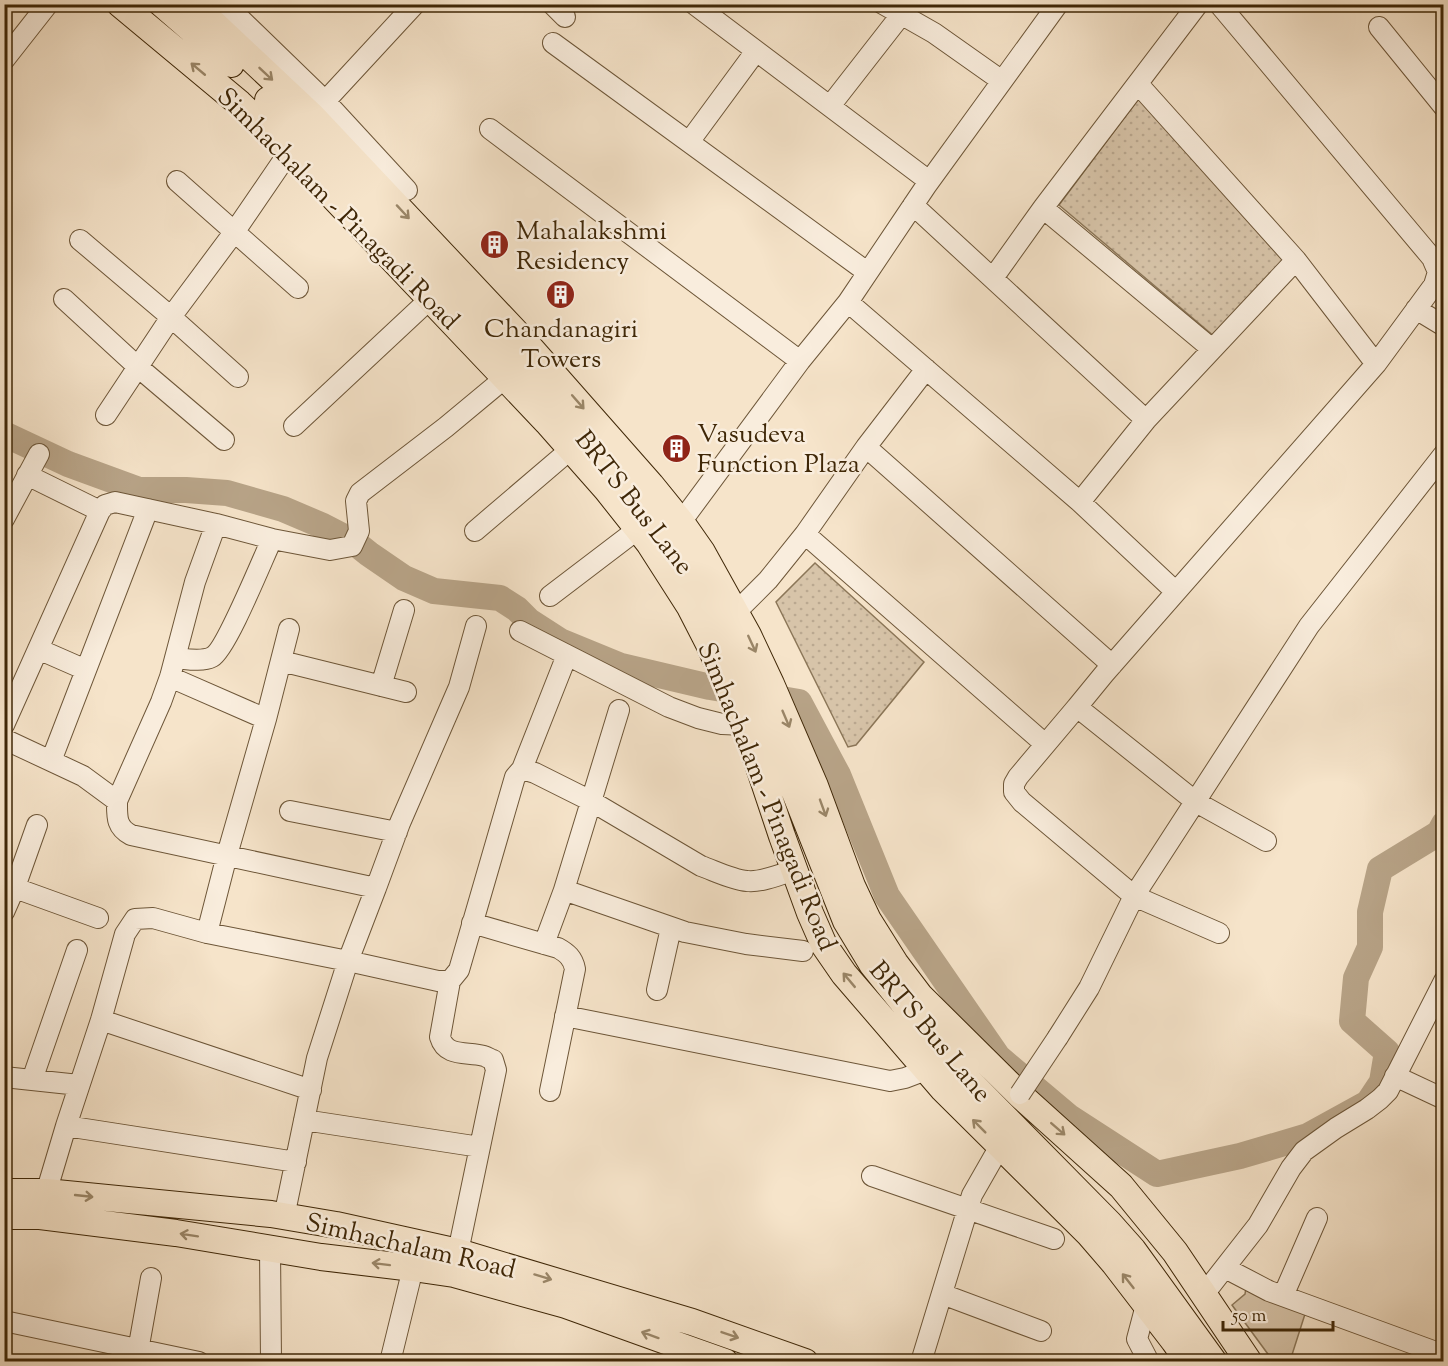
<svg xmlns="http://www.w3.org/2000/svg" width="1448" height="1366" font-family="'Sorts Mill Goudy',serif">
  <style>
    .grass { fill: #d7c4a9; stroke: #8b7658; stroke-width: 1.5 }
    .park { fill: url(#park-dots); stroke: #8b7658; stroke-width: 1.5 }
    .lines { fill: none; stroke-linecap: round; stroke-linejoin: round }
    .river { stroke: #b8a488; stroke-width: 26 }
    .minor-casing { stroke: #6d5638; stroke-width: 22 }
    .major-casing { stroke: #3f2707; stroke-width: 28 }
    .minor { stroke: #f9eddd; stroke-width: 20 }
    .major { stroke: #f6e4ca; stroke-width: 26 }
    .minor-bridge-casing { stroke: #6d5638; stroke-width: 22; stroke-linecap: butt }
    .minor-bridge { stroke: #f9eddd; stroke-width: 20 }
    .oneway { stroke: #9a8668 }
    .labels { text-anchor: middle; stroke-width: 5; stroke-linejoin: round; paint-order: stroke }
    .street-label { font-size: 26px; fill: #3f2707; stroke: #f9eddd }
    .poi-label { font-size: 26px; fill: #3f2707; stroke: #f9eddd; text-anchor: start }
  </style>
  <defs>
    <pattern id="park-dots" width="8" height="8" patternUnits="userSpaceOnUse" patternTransform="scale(1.5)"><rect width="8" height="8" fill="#d7c4a9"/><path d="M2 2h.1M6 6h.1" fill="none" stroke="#baa890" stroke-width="1.8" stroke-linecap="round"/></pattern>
  </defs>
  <rect width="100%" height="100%" fill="#f6e4ca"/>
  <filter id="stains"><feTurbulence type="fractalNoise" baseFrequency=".00333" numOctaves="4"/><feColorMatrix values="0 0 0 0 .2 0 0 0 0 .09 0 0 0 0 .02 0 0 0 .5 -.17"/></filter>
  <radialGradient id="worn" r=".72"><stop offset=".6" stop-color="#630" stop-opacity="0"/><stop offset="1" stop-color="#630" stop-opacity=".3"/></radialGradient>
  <path class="grass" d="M1246,1288l60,23 -16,50h-17l-41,-56 13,-11z"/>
  <path class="park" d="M1139,98l145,161 -69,78 -156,-132z
    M815,563l109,99 -68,83 -8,2 -72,-145z"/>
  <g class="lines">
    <path class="river" d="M4,434l64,30 71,26h47l41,3 56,16 40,17 31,16 15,12 35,24 30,13 66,7 17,11 12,12 31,20 61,25 89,21 89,15 39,73 49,121 111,161 71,60 88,57 83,-18 68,-20 60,-33 14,-21 5,-30 -35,-31 4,-43 14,-31v-35l10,-43 59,-36 5,-9"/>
    <defs>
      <path id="minor" d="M225,4l100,97 82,89
        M552,4l13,13
        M694,4l235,177
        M883,4l51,29 68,48
        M1379,27l65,80
        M553,43l314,229
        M4,60l44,-56
        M1138,84l158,176 80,104
        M830,106l71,-91
        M317,110l98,-106
        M490,129l310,232
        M689,142l67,-91
        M177,181l121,107
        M913,205l233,215
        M1043,208l169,141
        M80,240l91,77 67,60
        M993,278l50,-70 155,-204
        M64,299l74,68 86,73
        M848,302l232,200 96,90
        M1416,309l28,17
        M106,415l65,-98 64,-86 54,-79
        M294,426l136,-127
        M866,447l246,218
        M27,475l73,36
        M1080,502l66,-82 150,-160
        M4,519l35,-65
        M681,522l119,-161 48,-59 78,-116 132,-182
        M216,524l-21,58 -25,95 -9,25 -44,99c0,16 -1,26 14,34l245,53 -28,73 -31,97 -33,159
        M475,531l96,-82
        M805,534l240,210
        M550,596l88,-67
        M736,612l32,-32 37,-46 61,-87 60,-78
        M520,631l149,76 29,11 24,6 23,1
        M38,649l48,21
        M175,658c12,1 27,4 37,-1 14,-7 51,-99 60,-118
        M281,661l125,31
        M170,677l96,42
        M381,686l23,-76
        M1077,707l27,-33 272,-310 58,-79 4,-13 -6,-14 -213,-254
        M619,710l-55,180 121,42 61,12 57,7
        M4,725l96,-214 5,-6 10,-3 101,22 56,15 58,11 22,-4 7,-15 -3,-30 4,-8 86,-66 59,-49
        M4,739l79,37 34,25
        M51,761l97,-252
        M522,769l45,-114
        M290,811l107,21
        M4,884l94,34
        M376,888l24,-65 59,-136 17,-61
        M4,912l11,-25 22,-62
        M472,923l86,25c9,5 15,10 17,21l-25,122
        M207,933l20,-78 39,-136 23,-90
        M1219,933l-85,-37 -112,-94 -8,-10v-8l4,-7 59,-70 119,95 70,39
        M544,944l20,-54
        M450,981l-10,56c6,21 28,14 44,19 1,0 8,4 9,4l3,10 -38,182
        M657,990l14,-62
        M565,1016l325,65 15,-3 21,-8
        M101,1020l210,70
        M1058,1037l31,-49 45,-92 175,-270 135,-172
        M1395,1076l49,23
        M4,1077l75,8
        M32,1080l45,-130
        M304,1120l176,27
        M66,1126l230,36
        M872,1176l182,63
        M43,1203l23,-77 35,-106 24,-86 10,-15 18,-1 54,15 141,28 90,20h12l9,-11 56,-193 7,-8 13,4 56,28 110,65c14,5 32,14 46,15 13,2 35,-7 47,-11
        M270,1249l1,113
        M1225,1268l44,23 175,64
        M942,1294l99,37
        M1204,1294l54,-69 33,-57 13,-17 32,-23 31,-19 13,-10 8,-8 56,-110
        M1283,1296l34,-78
        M1146,1305l-9,34 12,23
        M4,1321l195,41
        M136,1362l15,-84
        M390,1362l23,-94
        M921,1362l51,-167 28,-49"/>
      <path id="major" d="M120,4l119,99 65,63 243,256 60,68 42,53 41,64 19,37 36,81 37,111 28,77 14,32 20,29 99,115 146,145 25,29 60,78 15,21
        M162,4l69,60
        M193,4l119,112 213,226 126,143 30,37 21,30 46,83 23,49 44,102 37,100 16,34 27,43 25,33 100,99 101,91 54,66 74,110
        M268,100l35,34 283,302 36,42 52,68 49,81 19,38 27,62 77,194 26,43 82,102 155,157 24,27 81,112
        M4,1192h42l225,22 65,11 122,27 234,70 113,40
        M4,1216h36l136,17 145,24 92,11 41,6 112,31 125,45 34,12"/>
    </defs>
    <use href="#minor" class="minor-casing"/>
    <use href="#major" class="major-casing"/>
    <use href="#minor" class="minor"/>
    <use href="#major" class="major"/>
    <defs>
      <path id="minor-bridge" d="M1020,1094l38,-57"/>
    </defs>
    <use href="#minor-bridge" class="minor-bridge-casing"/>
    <use href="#minor-bridge" class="minor-bridge"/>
  </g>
  <defs><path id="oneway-shaft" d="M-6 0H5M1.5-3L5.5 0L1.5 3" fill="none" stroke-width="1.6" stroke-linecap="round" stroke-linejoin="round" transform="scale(1.5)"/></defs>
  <g class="oneway">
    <use href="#oneway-shaft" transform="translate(198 69) rotate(-140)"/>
    <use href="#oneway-shaft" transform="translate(266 74) rotate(43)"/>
    <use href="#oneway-shaft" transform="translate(403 212) rotate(47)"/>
    <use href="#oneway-shaft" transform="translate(578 402) rotate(49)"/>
    <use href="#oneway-shaft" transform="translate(752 644) rotate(65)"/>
    <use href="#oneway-shaft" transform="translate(786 719) rotate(67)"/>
    <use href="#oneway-shaft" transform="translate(823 808) rotate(70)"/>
    <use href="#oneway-shaft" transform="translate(849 980) rotate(-130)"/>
    <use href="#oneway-shaft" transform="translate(979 1126) rotate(-135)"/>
    <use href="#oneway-shaft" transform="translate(1058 1129) rotate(41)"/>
    <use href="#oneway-shaft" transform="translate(84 1196) rotate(6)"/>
    <use href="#oneway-shaft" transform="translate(189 1235) rotate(-171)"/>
    <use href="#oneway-shaft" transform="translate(381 1264) rotate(-173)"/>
    <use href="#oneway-shaft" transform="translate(543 1277) rotate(17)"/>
    <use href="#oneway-shaft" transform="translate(1128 1281) rotate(-128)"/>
    <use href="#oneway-shaft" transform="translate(650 1335) rotate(-160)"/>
    <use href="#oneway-shaft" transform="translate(730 1335) rotate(19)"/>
  </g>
  <defs>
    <symbol id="building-disc" viewBox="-11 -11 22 22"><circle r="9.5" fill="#8f2418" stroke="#f9eddd"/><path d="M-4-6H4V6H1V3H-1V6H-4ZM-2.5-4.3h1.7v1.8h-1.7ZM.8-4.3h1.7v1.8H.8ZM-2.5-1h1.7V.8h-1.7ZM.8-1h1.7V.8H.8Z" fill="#fff"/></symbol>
  </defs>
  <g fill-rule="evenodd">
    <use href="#building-disc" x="478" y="228" width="33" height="33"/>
    <use href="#building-disc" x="544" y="278" width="33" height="33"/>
    <use href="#building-disc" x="660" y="432" width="33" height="33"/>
  </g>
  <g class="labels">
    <g class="street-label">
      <text transform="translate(339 208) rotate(45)" y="9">Simhachalam - Pinagadi Road</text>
      <text transform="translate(635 502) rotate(52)" y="9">BRTS Bus Lane</text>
      <text transform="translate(768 796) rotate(68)" y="9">Simhachalam - Pinagadi Road</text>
      <text transform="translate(931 1031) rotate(50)" y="9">BRTS Bus Lane</text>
      <text transform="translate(411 1245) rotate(13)" y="9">Simhachalam Road</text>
    </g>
    <g class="poi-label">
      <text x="516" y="239">Mahalakshmi<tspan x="516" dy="30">Residency</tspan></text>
      <text x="561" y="337" text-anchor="middle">Chandanagiri<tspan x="561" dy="30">Towers</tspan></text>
      <text x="697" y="442">Vasudeva<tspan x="697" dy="30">Function Plaza</tspan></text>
    </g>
  </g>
  <rect width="1448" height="1366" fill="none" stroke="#f6e4ca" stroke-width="24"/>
  <rect x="6" y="6" width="1436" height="1354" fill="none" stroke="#3f2707" stroke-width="3"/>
  <rect x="12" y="12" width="1424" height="1342" fill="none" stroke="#3f2707" stroke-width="1.5"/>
  <path d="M1223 1321v9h110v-9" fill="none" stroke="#3f2707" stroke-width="3"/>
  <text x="1232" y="1321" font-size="18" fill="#3f2707" stroke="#f9eddd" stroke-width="4.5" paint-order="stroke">50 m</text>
  <rect width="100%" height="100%" filter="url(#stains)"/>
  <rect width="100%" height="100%" fill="url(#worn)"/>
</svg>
